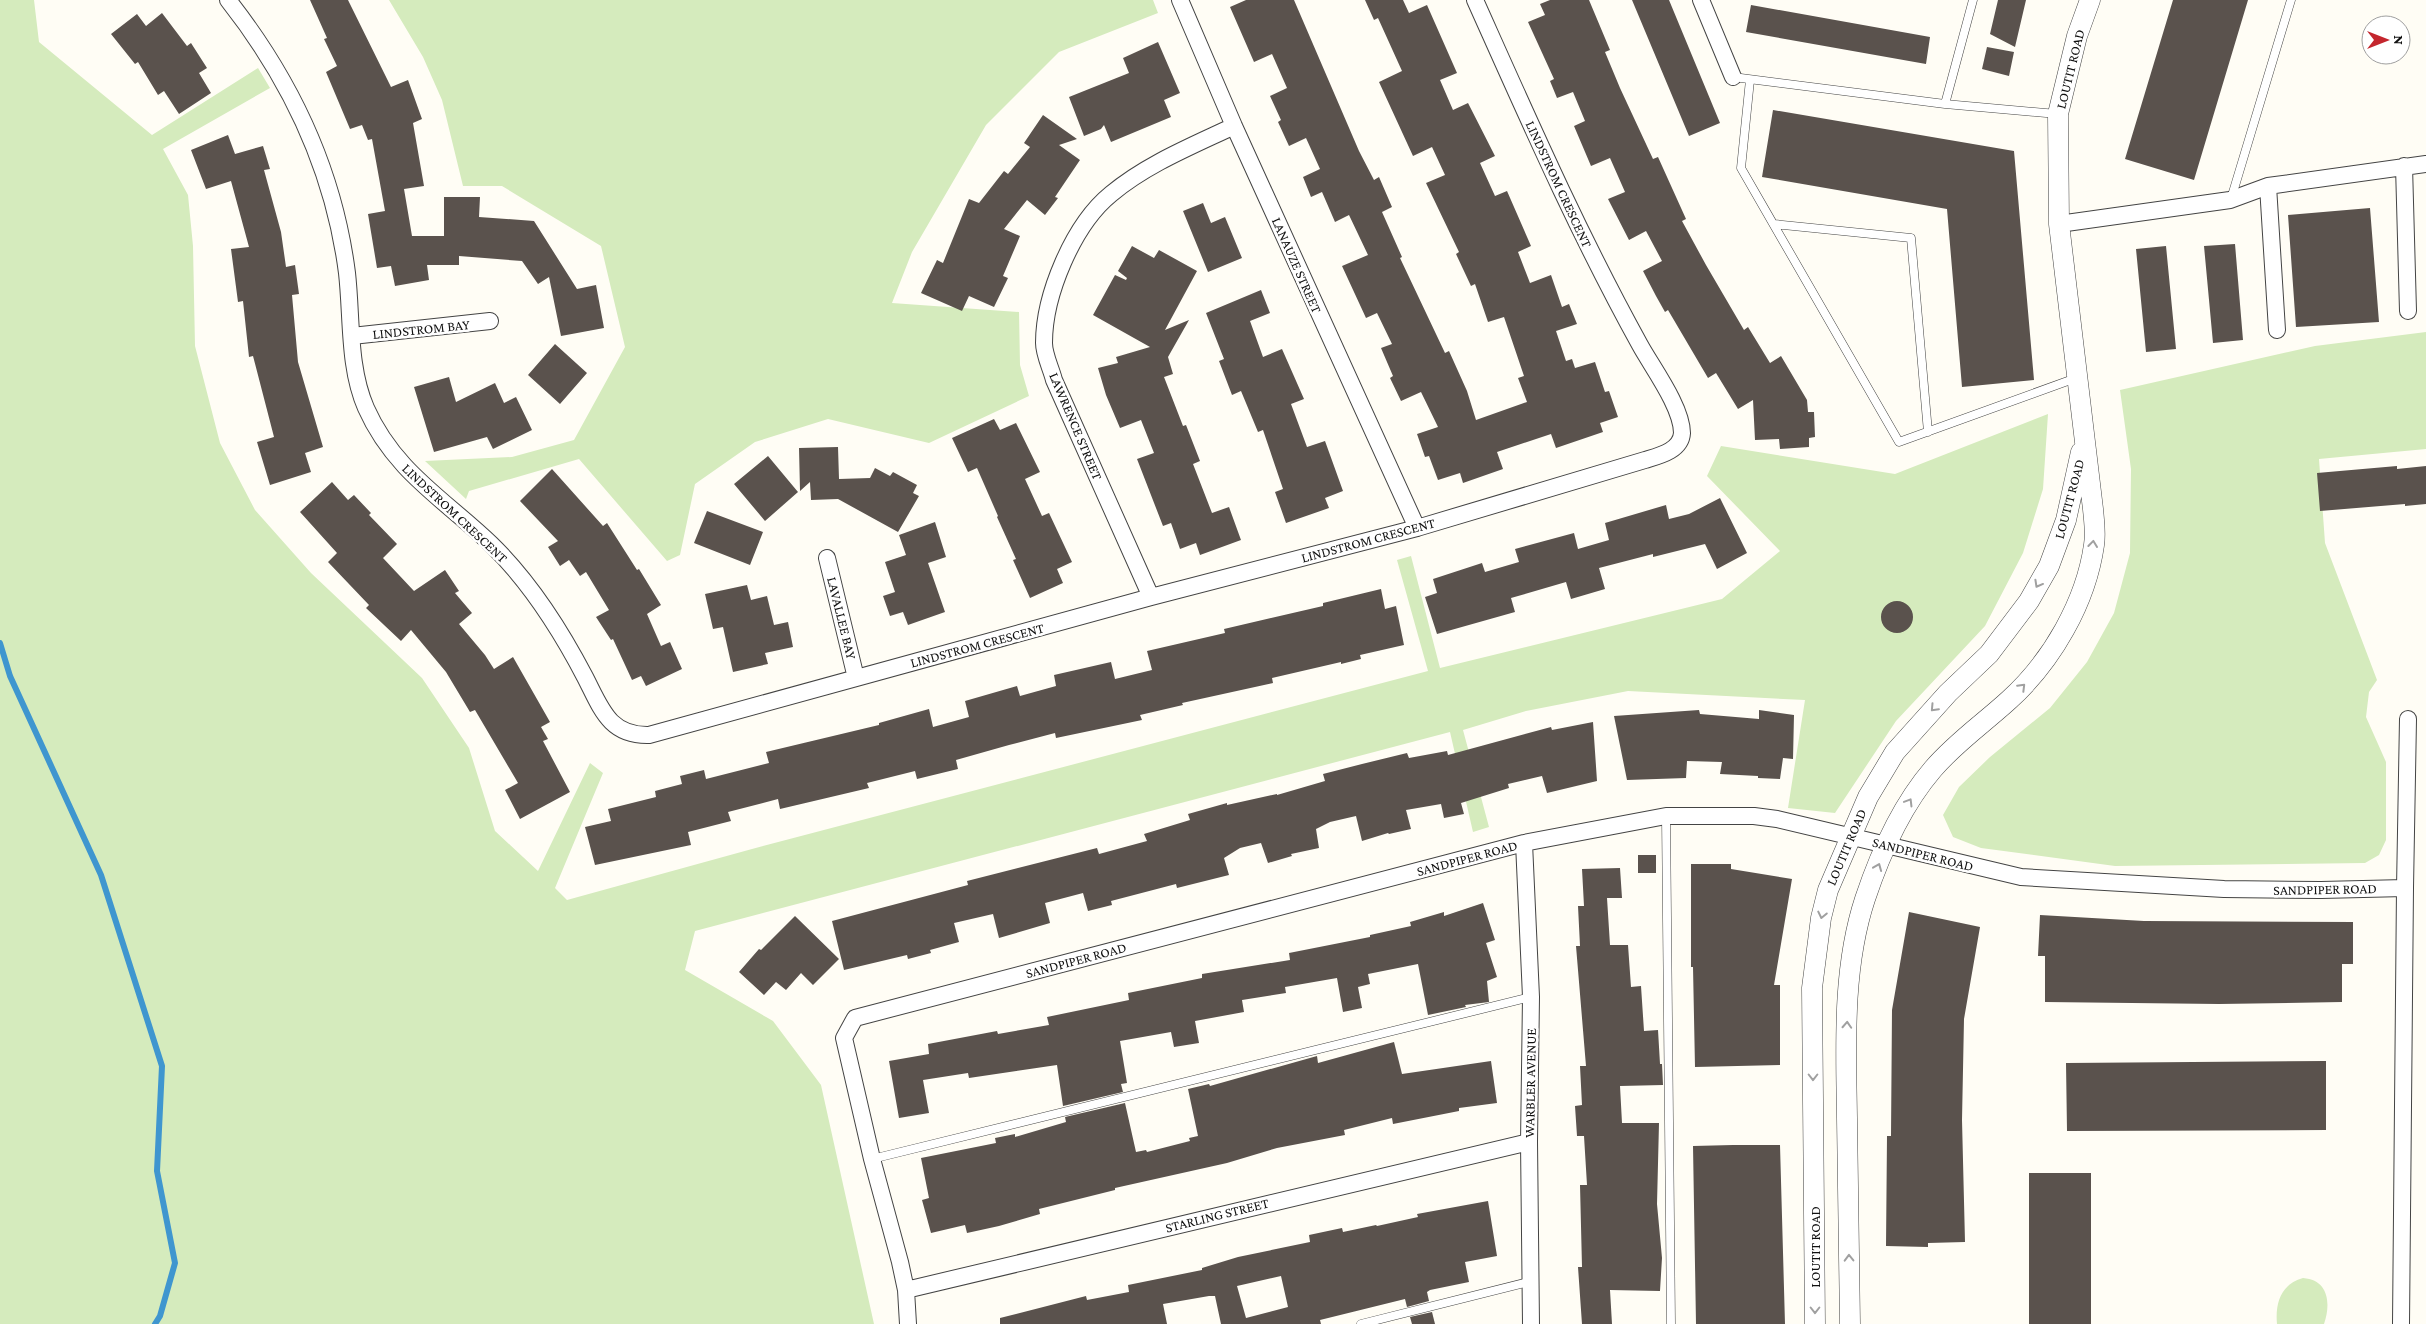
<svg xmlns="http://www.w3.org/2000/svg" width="2426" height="1324" font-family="'Crimson Pro',serif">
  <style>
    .green { fill: #d5ebbd }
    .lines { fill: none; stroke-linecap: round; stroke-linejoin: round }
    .stream { stroke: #3f96cf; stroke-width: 6 }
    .building { fill: #5a524d; fill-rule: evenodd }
    .service-casing { stroke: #444; stroke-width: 9 }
    .minor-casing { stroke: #444; stroke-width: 18 }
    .tertiary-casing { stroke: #444; stroke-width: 21 }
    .service { stroke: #fff; stroke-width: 8 }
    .minor { stroke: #fff; stroke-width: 16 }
    .tertiary { stroke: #fff; stroke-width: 20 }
    .oneway { stroke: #a0a0a0 }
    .labels { text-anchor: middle; stroke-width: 5; stroke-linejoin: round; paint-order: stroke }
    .street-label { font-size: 14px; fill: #111; stroke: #fff }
  </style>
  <rect width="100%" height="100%" fill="#fffdf5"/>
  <path class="green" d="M0,0h34l5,42 113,93 106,-67 12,20 -107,61 25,46 5,51 2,100 25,97 35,67 56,63 111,105 47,70 26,83 43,40 52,-108 13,10 -48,115 12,12 185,-51 676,-178 -31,-111 14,-4 29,112 282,-69 58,-48 -73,-75 14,-30 174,28 153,-60 -5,75 -20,64 -38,73 -89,95 -61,92 -47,-5 17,-108 -177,-9 -102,20 -63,19 26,97 -16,5 -23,-100 -755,199 -10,39 88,51 48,64 53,239h-874z
    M389,0h764l5,13 -99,39 -73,73 -74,127 -20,51 127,9 1,53 9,31 -100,47 -101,-24 -73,23 -60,42 -15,71 -13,6 -88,-102 -110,32 -3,8 -41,-38 87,-4 62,-17 51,-93 -24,-101 -99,-60h-39l-21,-86 -19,-43z
    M2426,332v117l-107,10 6,84 52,137 -8,12 -3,25 20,45v78l-7,15 -14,8 -250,3 -134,-18 -28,-11 -10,-22 16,-28 31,-30 60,-49 37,-46 27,-49 16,-60 1,-84 -11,-79 195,-44z
    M2303,1278c26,2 28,26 21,46h-47c-2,-21 4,-40 26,-46z"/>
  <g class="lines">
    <path class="stream" d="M0,643l10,33 91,199 61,191 -5,105 18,92 -15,53 -5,8"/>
  </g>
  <path class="building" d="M310,0h38l43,87 17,-7 14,39 -9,4 11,63 -20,3 8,47h32v-39h36l-1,20 55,4 43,68 19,-4 8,43 -43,8 -12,-59 -11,7 -16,-23 -63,-5v9h-32l2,15 -34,6 -4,-20 -14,2 -9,-54 17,-3 -13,-72 -4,1 -6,-15 -12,4 -24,-57 11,-6 -13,-27 3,-1z
    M1246,0h48l65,151 15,29 5,-3 13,30 -10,5 20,45 -2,1 45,95 4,-2 18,40 9,29 51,-18 -9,-24 6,-2 -20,-59 -16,5 -13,-38 -4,2 -15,-32 3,-2 -33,-69 19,-8 -13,-28 -19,9 -34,-74 23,-11 -24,-53 -4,2 -9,-20h38l6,13 18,-8 30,68 -17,7 13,30 15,-7 27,53 -15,7 15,33 12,-5 24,55 -13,6 12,31 21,-8 11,32 7,-3 8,20 -21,7 10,30 6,-2 3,9 20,-6 10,30 4,-1 9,26 -18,6 3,9 -47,16 -5,-14 -54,18 6,17 -40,14 -3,-10 -22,7 -9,-24 -4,1 -8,-23 21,-7 -17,-35 -20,9 -11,-23 3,-2 -12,-28 11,-4 -15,-31 -11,5 -24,-52 26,-11 -19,-40 -14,7 -13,-30 -11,5 -8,-20 17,-8 -14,-31 -17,8 -11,-24 3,-2 -11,-24 17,-8 -15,-34 -18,8 -24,-55z
    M1550,0h39l21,50 -5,2 15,36 33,71 5,-2 28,62 -4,2 24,44 38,65 4,-3 22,36 11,-7 26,44 1,12h6l1,25 -6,1v9l-29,2 -1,-10 -24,1 -2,-40 -15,9 -22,-36 -8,5 -40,-68 -3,2 -9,-16 -13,-25 19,-10 -16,-30 -17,9 -21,-41 17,-7 -15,-34 -19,8 -17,-40 11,-5 -12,-29 -16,6 -7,-17 4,-2 -26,-57 17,-7 -5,-11z
    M1632,0h37l51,123 -31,13z
    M1998,0h28l-11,47 -25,-13z
    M2173,0h75l-54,180 -69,-21z
    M1751,5l179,32 -4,27 -180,-32z
    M162,13l25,33 4,-3 16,25 -8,5 12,20 -32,21 -15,-23 -6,4 -20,-33 -3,2 -24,-30 26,-20 9,12z
    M1158,42l22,51 -16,7 7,17 -60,25 -7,-17 -3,4 -17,7 -15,-39 60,-24 -6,-15z
    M1987,47l27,5 -5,24 -27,-7z
    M1773,110l241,41 20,229 -72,7 -15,-178 -185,-32z
    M1043,115l34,24 -18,6 21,15 -25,37 3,1 -13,17 -18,-15 -23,29 16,7 -17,40 5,2 -14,29 -25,-11 -7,15 -41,-18 16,-33 6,3 26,-64 10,4 25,-32 4,3 22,-27 -6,-4z
    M228,135l7,19 28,-8 7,23 -6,1 17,62 5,35 9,-2 4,29 -7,1 6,67 25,85 -18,6 6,19 -41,13 -13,-43 17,-5 -21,-81 -4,1 -6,-56 -5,1 -7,-53 18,-2 -18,-66 -25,8 -15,-39z
    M1203,203l8,20 14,-6 17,41 -34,14 -25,-61z
    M2370,208l9,114 -83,5 -8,-112z
    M2235,244l8,96 -30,3 -9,-97z
    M1132,246l22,12 5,-8 38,21 -32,59 24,-10 -21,37 5,17 -9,3 19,49 3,-1 14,36 -7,3 19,49 17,-6 12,33 -41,15 -4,-12 -16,6 -9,-26 -8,3 -26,-67 17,-6 -13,-33 -21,8 -14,-33 -8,-27 20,-5 -2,-6 34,-10 -57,-32 22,-40 11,5 1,-2 -9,-7z
    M2166,246l10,103 -30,3 -10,-103z
    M1261,290l9,23 -20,8 13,36 19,-8 22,50 -13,5 16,43 18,-6 18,50 -18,7 4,10 -43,15 -11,-31 8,-3 -20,-59 -5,2 -17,-41 -9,4 -13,-34 5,-2 -18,-46z
    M555,344l32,29 -27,31 -32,-29z
    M449,377l7,25 39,-19 9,20 12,-6 16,33 -39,19 -6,-12 -53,15 -20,-65z
    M994,419l6,11 16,-7 24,49 -15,7 17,37 7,-3 23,49 -15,7 6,14 -33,15 -17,-38 3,-1 -19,-42 1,-1 -21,-48 -9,4 -16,-34z
    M838,447l1,32 31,-1 5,-10 15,8 3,-4 24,13 -4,8 6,3 -21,36 -60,-33 -27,1 -1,-18 -10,9 -1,-43z
    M768,456l30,36 -33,29 -31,-37z
    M2397,466v3l29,-3v38l-21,2v-2l-85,7 -3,-38z
    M552,469l51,57 4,-3 30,47 2,-1 22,36 -14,9 14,32 9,-4 12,27 -36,17 -5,-10 -9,4 -19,-41 -2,1 -15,-23 13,-7 -23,-38 -6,4 -11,-16 -9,6 -12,-19 10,-6 -38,-40z
    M332,482l16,18 6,-5 17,18 -2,2 28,29 -14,14 31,33 31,-21 14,21 -4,2 17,20 -13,11 26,31 9,14 19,-12 37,65 -9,5 7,12 -5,2 27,51 -50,27 -15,-29 13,-7 -43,-73 -5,2 -24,-40 -35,-42 -10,11 -35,-33 3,-3 -41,-43 9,-9 -37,-41z
    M1720,498l27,55 -30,16 -12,-25 -52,13v-3l-54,14 6,21 -34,10 -5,-17 -55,16 4,14 -78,22 -12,-37 12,-4 -4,-14 49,-16 3,9 34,-10 -4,-13 59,-16 4,16 31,-9 -4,-17 61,-18 3,14 20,-5z
    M707,511l56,21 -13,33 -56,-22z
    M935,522l11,35 -18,6 17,49 -37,13 -5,-13 -13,4 -7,-20 12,-4 -10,-30 21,-7 -7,-20z
    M747,585l4,15 16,-4 7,29 14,-3 5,25 -28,6 3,11 -35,8 -10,-45 -10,2 -8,-35z
    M1381,589l4,20 11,-3 8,39 -44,10 1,4 -20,5v-2l-69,16 1,5 -91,20 1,2 -43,10 2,5 -86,18 -1,-5 -46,12 -53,15 2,9 -41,10 -2,-8 -48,12 2,5 -89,21 -2,-10 -50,13 3,9 -43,11 3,13 -96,20 -10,-38 26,-6 -3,-12 48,-12 -1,-6 27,-7 -2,-8 24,-6 2,9 63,-16 -3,-11 113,-27v-2l50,-14 4,18 36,-10 -4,-16 52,-15 3,10 36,-10 -2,-11 57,-13 4,17 37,-9 -5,-19 78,-18 -1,-4 99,-23v-3z
    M1881 617a16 16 0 1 1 32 0a16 16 0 1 1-32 0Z
    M1699,710l1,4 59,5v-9l35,5 -1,44 -10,-1 -3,21 -22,-1v-2l-38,-2 2,-12 -35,-1 -1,17 -59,2 -13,-64z
    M1593,722l4,59 -50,12 -5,-17 -34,8 1,4 -48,15 3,11 -20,4 -3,-14 -35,6 5,19 -22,5 -1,-1 -26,8 -6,-25 -26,6 -14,7 3,19 -28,6 1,2 -24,7 -7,-20 -21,5 -16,10 5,17 -52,13 -1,-4 -65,17 1,4 -24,6 -5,-18 -38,10 5,20 -51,15 -6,-24 -39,9 5,19 -29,8 1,3 -23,6 -1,-4 -63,15 -12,-49 136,-36 -1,-4 130,-33 2,6 48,-13 -3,-7 46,-14 -2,-6 39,-11v2l50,-11v1l48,-14 -2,-7 39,-10 45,-11 2,5 38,-7 1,4 103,-28 1,3z
    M1638,855h18v18h-18z
    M1691,864h40v5l61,10 -18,106h6v80l-85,2 -2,-100h-2z
    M1620,868l2,30h-15l3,47h18l3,42 10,-1 3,45 14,-1 2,34h2l1,21 -43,1 2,37h37l-2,81 5,54 -2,33 -50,-1 2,34h-30l-4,-57h4l-2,-82h7l-3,-49h-7l-2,-30 7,-1 -2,-39h6l-10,-120h4l-2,-40h6l-2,-37z
    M1483,903l12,37 -9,3 11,34 -10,4 2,21 -24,3 1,2 -38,8 -10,-51 -50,10 2,10 -12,3 4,21 -19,4 -6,-34 -52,9 1,6 -44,7 2,12 -49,9 4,22 -25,4 -3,-15 -51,9 7,42 -6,1 2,8 -60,14 -6,-41 -88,13 -1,-5 -45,7 6,33 -30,5 -10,-57 40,-7 -1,-10 69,-13 1,3 51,-9 -2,-8 82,-17 -1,-7 74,-15v-4l88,-14 -1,-7 81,-16v-2l41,-9 -1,-4 34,-10v4z
    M1909,912l71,15 -16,92 -2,101 3,122 -37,1v4l-42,-1 1,-110h4l1,-126z
    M2040,915l104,6 209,1v42h-11v38l-123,2 -174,-2v-46h-7z
    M795,916l44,43 -26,26 -12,-12 -15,17 -10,-8 -12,13 -25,-23 20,-23 2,1z
    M1394,1042l8,32 89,-13 6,42 -38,5v3l-66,13 -1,-6 -48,12 1,5 -68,13 -50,15 -112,25v2l-76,19 1,5 -41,12 -32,7 -2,-8 -34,8 -9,-33 7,-2 -8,-40 75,-15 -1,-5 20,-4v3l51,-15 -1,-5 60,-14 11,49 10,-2 1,2 43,-11 -1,-3 9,-2 -10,-47 21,-5 1,2 107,-30 1,7z
    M2326,1061v69l-259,1 -1,-68z
    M1733,1145h47l5,179h-89l-3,-178z
    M2029,1173h62v151h-62z
    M1488,1201l9,55 -32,6 4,20 -39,8 -3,2 2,9 -22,6 -2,-8 -85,21 1,4h-100l-6,-28h-6l-46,8 4,20h-167v-6l86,-22 1,4 42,-8 -1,-7 74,-15v-2l36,-11 72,-15 -1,-7 33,-7 1,4 33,-7 1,1 41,-9 -1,-3zM1281,1276l7,31 -42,11 -9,-32z
    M1432,1312l3,12h-23l-2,-7z"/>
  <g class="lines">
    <defs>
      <path id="service" d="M1733,77l212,27 112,10
        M1750,80l-9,88 158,274 177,-64
        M1945,104l28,-104
        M2231,199l60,-199
        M1774,224l137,14 17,194
        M1666,816l5,508
        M872,1159l659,-162
        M1361,1324l171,-43"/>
      <path id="minor" d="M228,0c63,80 106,171 119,273 5,44 1,94 19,135 28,63 78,91 125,136 39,38 69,85 94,133 16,31 24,59 64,58l502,-138 266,-69 228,-68c13,-4 36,-9 37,-27 0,-26 -30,-66 -42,-88 -62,-112 -113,-229 -165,-345
        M1180,0l54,126 183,402
        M1701,0l32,77
        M2404,166l4,145
        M2268,186l9,144
        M2059,224l171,-24 38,-14 158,-22
        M352,336l138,-15
        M827,558l29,120
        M1151,597l-97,-217c-3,-12 -10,-25 -10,-37 0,-48 29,-118 67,-149 36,-30 81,-48 123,-68
        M1524,843l7,154 -2,145 2,182
        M906,1290l623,-148
        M908,1324l-2,-34 -6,-28 -28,-103 -28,-121 11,-20 669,-175 142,-27h88l23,3 244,58 203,12 97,1 84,-2 3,-169
        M2401,1324l4,-436"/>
      <path id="tertiary" d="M1815,1324l-3,-336 9,-70 7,-28 40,-93 27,-45 53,-59 41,-39 40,-53 20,-35 17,-46 15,-68
        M1850,1324c-1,-69 -2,-138 -3,-206 -1,-72 -5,-149 18,-219 15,-45 37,-94 68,-130 23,-27 51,-46 76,-69 43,-39 77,-98 85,-155 2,-12 0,-25 -1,-36l-34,-285 -1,-110 19,-78 13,-36"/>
    </defs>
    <use href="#service" class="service-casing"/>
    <use href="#minor" class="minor-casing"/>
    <use href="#tertiary" class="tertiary-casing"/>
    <use href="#service" class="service"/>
    <use href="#minor" class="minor"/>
    <use href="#tertiary" class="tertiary"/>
  </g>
  <defs><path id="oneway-chevron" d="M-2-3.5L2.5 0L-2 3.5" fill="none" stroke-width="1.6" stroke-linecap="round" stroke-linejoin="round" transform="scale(1.25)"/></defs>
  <g class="oneway">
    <use href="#oneway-chevron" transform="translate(2093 544) rotate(-83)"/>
    <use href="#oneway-chevron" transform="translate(2038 584) rotate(119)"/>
    <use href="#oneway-chevron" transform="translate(2022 687) rotate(-45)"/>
    <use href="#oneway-chevron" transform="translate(1934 708) rotate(133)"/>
    <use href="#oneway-chevron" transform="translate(1909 802) rotate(-59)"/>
    <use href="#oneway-chevron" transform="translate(1878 867) rotate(-68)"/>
    <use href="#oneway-chevron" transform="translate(1822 915) rotate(102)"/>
    <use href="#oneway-chevron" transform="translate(1847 1025) rotate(-87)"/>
    <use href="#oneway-chevron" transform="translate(1813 1077) rotate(90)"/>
    <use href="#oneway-chevron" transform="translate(1849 1258) rotate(-91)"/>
    <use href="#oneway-chevron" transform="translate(1815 1310) rotate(90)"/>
  </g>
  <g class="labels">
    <g class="street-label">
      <text transform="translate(2070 69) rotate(-76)" y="5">LOUTIT ROAD</text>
      <text transform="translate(1559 184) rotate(65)" y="5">LINDSTROM CRESCENT</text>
      <text transform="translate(1297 265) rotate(66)" y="5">LANAUZE STREET</text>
      <text transform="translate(421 329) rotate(-6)" y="5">LINDSTROM BAY</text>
      <text transform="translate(1076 426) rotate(67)" y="5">LAWRENCE STREET</text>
      <text transform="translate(2069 499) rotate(-75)" y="5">LOUTIT ROAD</text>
      <text transform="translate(455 513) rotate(43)" y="5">LINDSTROM CRESCENT</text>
      <text transform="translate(1368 540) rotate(-15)" y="5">LINDSTROM CRESCENT</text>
      <text transform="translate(842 618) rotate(76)" y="5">LAVALLEE BAY</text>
      <text transform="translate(977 645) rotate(-15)" y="5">LINDSTROM CRESCENT</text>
      <text transform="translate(1846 847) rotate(-67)" y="5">LOUTIT ROAD</text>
      <text transform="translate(1923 854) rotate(14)" y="5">SANDPIPER ROAD</text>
      <text transform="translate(1467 858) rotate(-15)" y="5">SANDPIPER ROAD</text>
      <text transform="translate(2325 889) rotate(-1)" y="5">SANDPIPER ROAD</text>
      <text transform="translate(1076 960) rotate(-15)" y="5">SANDPIPER ROAD</text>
      <text transform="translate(1530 1083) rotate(-89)" y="5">WARBLER AVENUE</text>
      <text transform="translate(1217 1215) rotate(-14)" y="5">STARLING STREET</text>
      <text transform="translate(1815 1247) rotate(-90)" y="5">LOUTIT ROAD</text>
    </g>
  </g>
  <g transform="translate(2386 40) rotate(90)"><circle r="24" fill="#ffffff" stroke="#a0a0a0"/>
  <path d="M0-4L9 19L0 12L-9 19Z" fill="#c4262e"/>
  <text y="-8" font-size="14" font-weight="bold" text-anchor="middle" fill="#111111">N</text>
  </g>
</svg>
